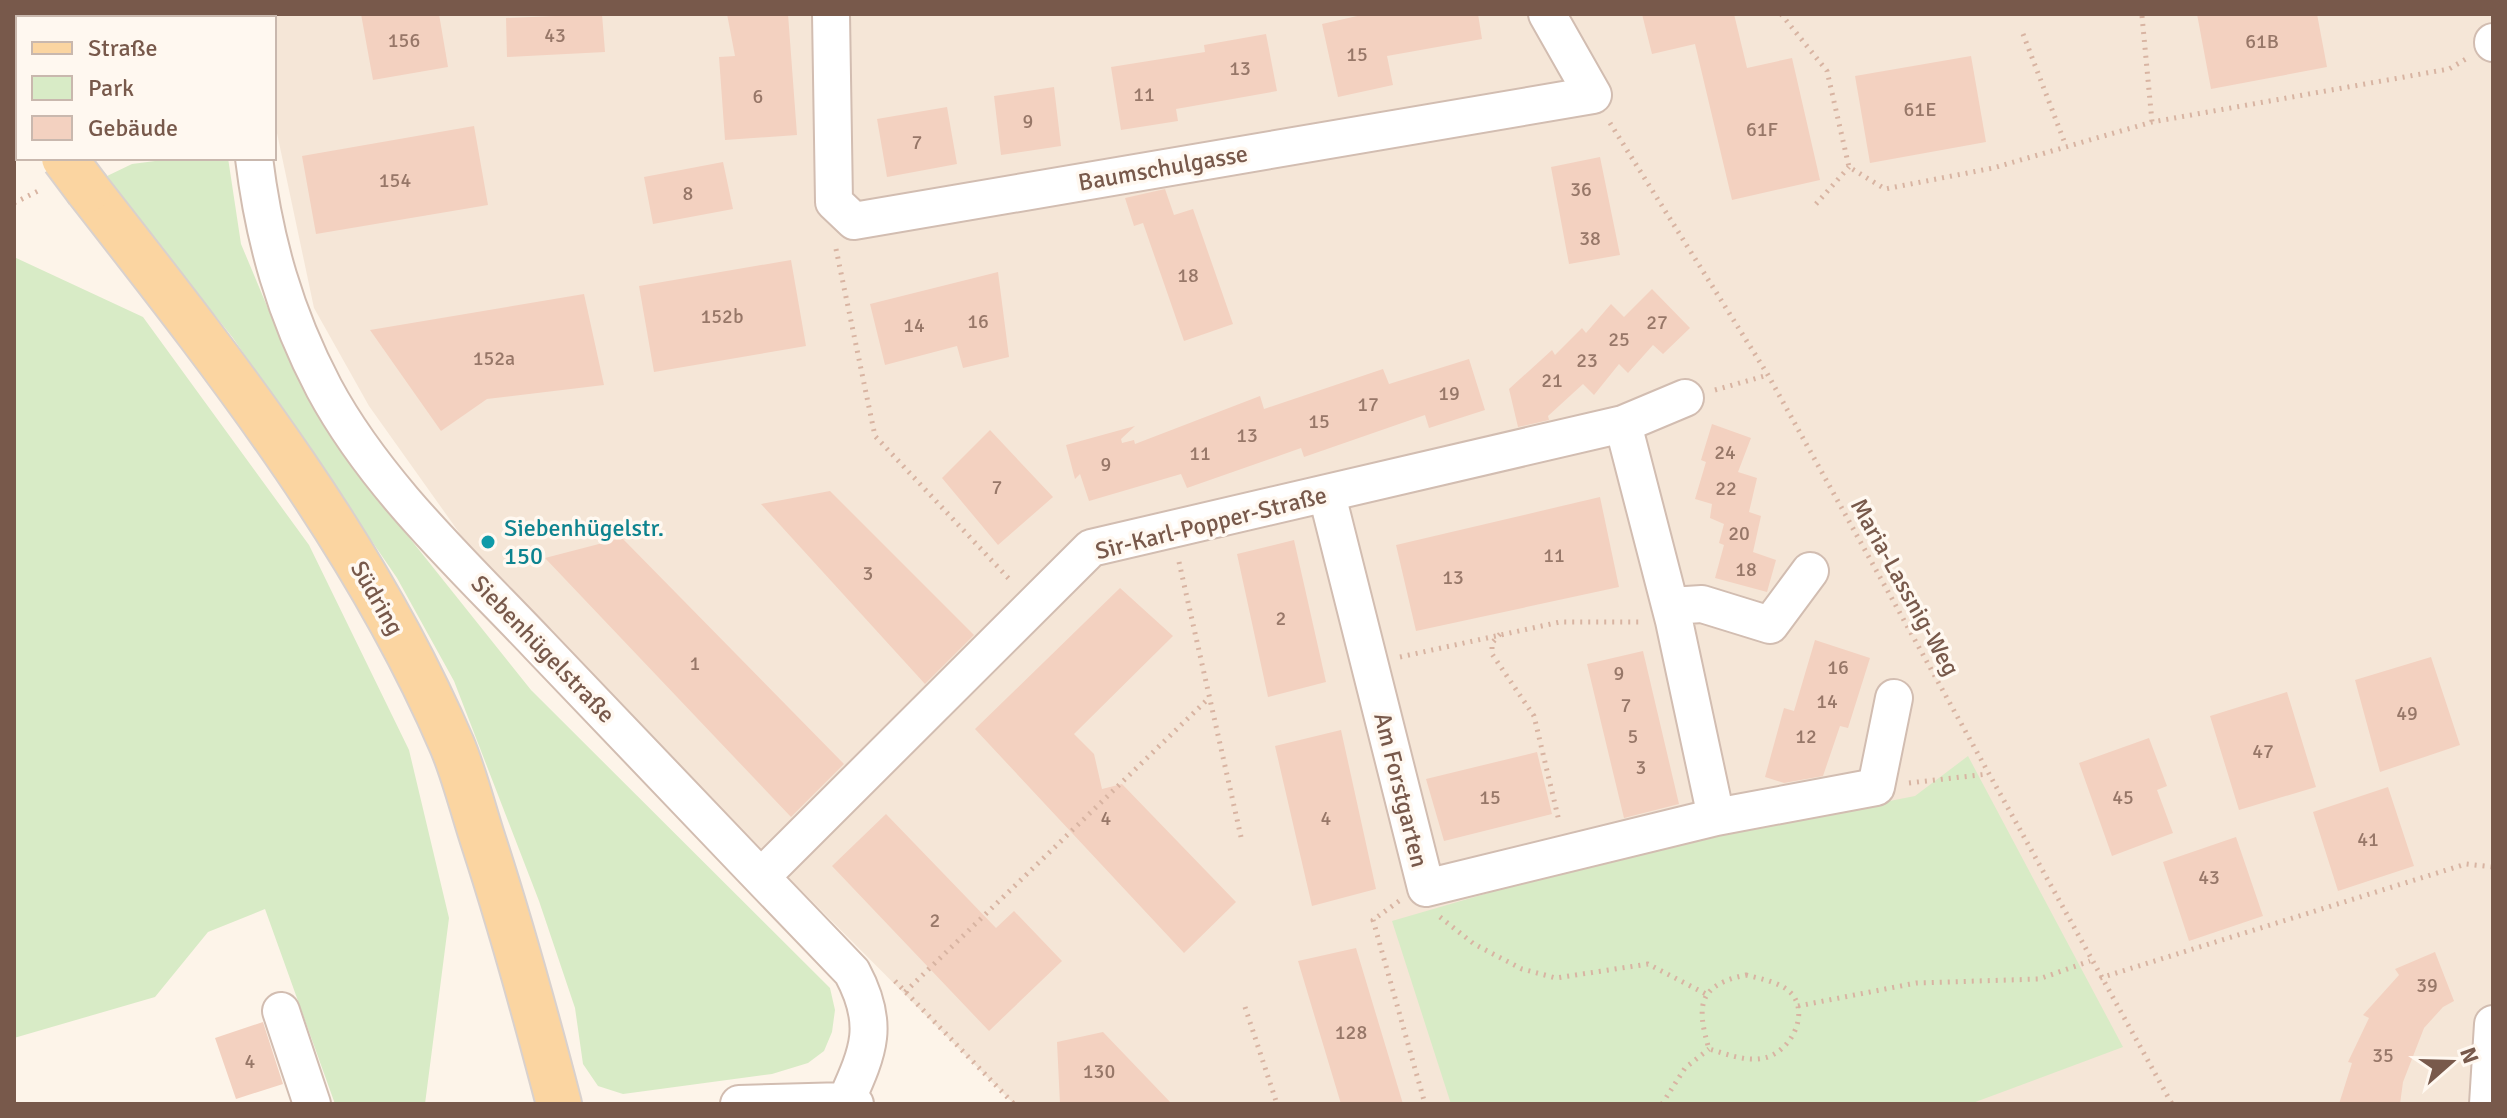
<svg xmlns="http://www.w3.org/2000/svg" width="2507" height="1118" font-family="Signika,sans-serif">
  <style>
    .residential { fill: #f5e6d7 }
    .green { fill: #d8ebc6 }
    .building { fill: #f3d1c0 }
    .lines { fill: none; stroke-linecap: round; stroke-linejoin: round }
    .minor-casing { stroke: #d2bdb1; stroke-width: 40 }
    .major-casing { stroke: #d9d1cd; stroke-width: 48 }
    .path { stroke: #d8b4a2; stroke-width: 5; stroke-dasharray: 2 6; stroke-linecap: butt }
    .minor { stroke: #fff; stroke-width: 36 }
    .major { stroke: #fbd5a1; stroke-width: 44 }
    .major-bridge-casing { stroke: #d9d1cd; stroke-width: 48; stroke-linecap: butt }
    .major-bridge { stroke: #fbd5a1; stroke-width: 44 }
    .culture-dot { fill: #0f9aa8; stroke: #fff8f0; stroke-width: 3 }
    .labels { text-anchor: middle; stroke-width: 7; stroke-linejoin: round; paint-order: stroke }
    .number-label { font-size: 20px; fill: #977768 }
    .street-label { font-size: 24px; fill: #78594b; stroke: #fff8f0 }
    .culture-label { font-size: 24px; fill: #0d838f; stroke: #fff8f0; text-anchor: start }
  </style>
  <rect width="100%" height="100%" fill="#fdf4e9"/>
  <path class="residential" d="M20,14h2473v1090h-1479l-519,-521 -126,-177 -55,-98 -40,-189v-101h-251z"/>
  <path class="green" d="M178,158h50l13,86 41,98 110,174 139,174 299,298 5,22 -3,22 -8,19 -16,12 -36,11 -149,20 -25,-8 -15,-22 -8,-56 -36,-107 -85,-220 -57,-103 -164,-240 -128,-161 27,-13z
    M14,257l129,60 166,228 100,205 40,168 -24,186h-90l-70,-195 -57,23 -53,65 -141,41z
    M1968,756l155,291 -153,57h-519l-59,-183 234,-68 289,-57z"/>
  <path class="building" d="M361,14h78l9,53 -75,13z
    M602,14l3,38 -98,5 -1,-39z
    M727,14h61l9,121 -72,5 -6,-83 16,-1z
    M1366,14h112l4,25 -95,17 6,29 -55,12 -16,-73z
    M1642,14h92l13,54 45,-10 28,122 -88,20 -37,-156 -43,10z
    M2197,14h120l10,53 -116,22z
    M1266,34l11,57 -101,18 2,12 -57,9 -10,-63 94,-15 -1,-7z
    M1971,56l15,86 -116,21 -15,-87z
    M1054,87l7,59 -60,9 -7,-59z
    M947,107l10,57 -70,13 -10,-58z
    M474,126l14,79 -172,29 -14,-78z
    M1600,157l20,98 -51,9 -18,-97z
    M723,162l10,47 -80,15 -9,-47z
    M1165,189l9,26 19,-6 40,115 -49,17 -41,-118 -9,3 -9,-28z
    M791,260l15,86 -152,26 -15,-86z
    M998,272l11,85 -46,11 -6,-22 -72,19 -15,-61z
    M1652,289l38,39 -27,26 -10,-9 -25,28 -9,-9 -25,31 -11,-11 -35,32 1,4 -31,7 -9,-38 43,-39 3,5 27,-27 4,5 25,-29 13,13z
    M584,294l20,91 -117,14 -46,32 -71,-101z
    M1469,359l16,51 -56,18 -4,-13 -121,42 -3,-9 -114,40 -6,-14 -92,27 -9,-27 -5,5 -9,-34 69,-19 -14,13 1,4 12,-3 1,4 125,-48 4,13 119,-40 6,15z
    M1712,424l39,14 -13,34 19,6 -8,34 12,4 -8,36 23,8 -9,32 -52,-14 9,-33 -5,-2 5,-19 -14,-6 2,-14 -17,-5 11,-37 -5,-2z
    M990,430l63,67 -55,48 -56,-67z
    M830,491l144,144 -49,49 -164,-180z
    M1600,497l19,90 -203,44 -20,-86z
    M622,538l222,226 -53,53 -246,-259z
    M1294,540l32,142 -58,15 -31,-143z
    M1120,588l53,48 -99,98 20,20 8,35 20,-5 114,118 -52,51 -209,-224z
    M1815,640l55,18 -22,70 -8,-2 -17,50 -39,7 -19,-6 19,-69 10,3z
    M1643,651l36,153 -55,14 -37,-154z
    M2431,657l29,88 -80,27 -25,-92z
    M2287,692l29,95 -77,23 -29,-94z
    M1341,730l35,159 -64,17 -37,-160z
    M2149,738l18,48 -10,4 16,43 -61,23 -33,-93z
    M1537,752l15,62 -108,27 -18,-62z
    M2388,787l26,79 -76,25 -25,-79z
    M886,814l110,114 18,-17 48,50 -73,70 -157,-165z
    M2236,837l27,79 -74,25 -26,-79z
    M1356,948l47,156h-62l-43,-143z
    M2435,952l19,49 -11,6 -19,21 -21,54 -3,22h-61l13,-41 -4,-1 21,-44 -6,-3 36,-40 -4,-6z
    M263,1022l20,62 -47,15 -21,-61z
    M1103,1032l69,72h-112l-3,-62z"/>
  <g class="lines">
    <defs>
      <path id="minor" d="M831,14l3,188 20,19 739,-126 -46,-81
        M253,18v-4
        M2493,42v1
        M254,158c10,82 31,156 70,230 52,97 139,177 214,256 104,109 209,219 314,328 28,52 17,78 -6,129
        M1623,424l51,197 42,196
        M1327,495l99,393 290,-71 160,-30 18,-89
        M1670,606l32,-2 68,21 40,-54
        M761,877l330,-329 532,-124 62,-26
        M281,1011l31,93
        M739,1104l107,-3 9,3
        M2488,1104l5,-80"/>
      <path id="major" d="M14,98l4,5
        M88,190c136,174 276,350 364,555 13,31 21,65 32,98 28,86 52,173 75,261"/>
    </defs>
    <use href="#minor" class="minor-casing"/>
    <use href="#major" class="major-casing"/>
    <path class="path" d="M1781,14l46,57 22,96 36,22 108,-21 159,-46 297,-53 17,-10
      M2142,16l10,106
      M2023,34l43,112
      M1610,123l158,252 404,729
      M14,203l28,-14
      M1816,204l33,-37
      M836,249l39,187 136,145
      M1715,390l53,-15
      M1179,562l62,275
      M1500,634l-8,9v11l42,62 25,105
      M1400,657l160,-35h81
      M1909,783l79,-9
      M1399,901l-26,19 52,184
      M1440,917l34,27 48,25 34,9 92,-14 58,30
      M1746,975c15,4 35,7 46,19 18,22 -3,59 -28,64 -19,4 -37,-4 -55,-9 -13,-44 -11,-64 37,-74z
      M2100,978l366,-114 27,3
      M895,981l119,123
      M905,992l304,-294
      M1798,1006l118,-23 123,-4 51,-18
      M1245,1007l32,97
      M1662,1104l23,-36 24,-19"/>
    <use href="#minor" class="minor"/>
    <use href="#major" class="major"/>
    <defs>
      <path id="major-bridge" d="M64,158l24,32"/>
    </defs>
    <use href="#major-bridge" class="major-bridge-casing"/>
    <use href="#major-bridge" class="major-bridge"/>
  </g>
  <circle class="culture-dot" cx="488" cy="542" r="8"/>
  <g class="labels">
    <g class="number-label">
      <text x="555" y="42">43</text>
      <text x="404" y="47">156</text>
      <text x="2262" y="48">61B</text>
      <text x="1357" y="61">15</text>
      <text x="1240" y="75">13</text>
      <text x="1144" y="101">11</text>
      <text x="758" y="103">6</text>
      <text x="1920" y="116">61E</text>
      <text x="1028" y="128">9</text>
      <text x="1762" y="136">61F</text>
      <text x="917" y="149">7</text>
      <text x="395" y="187">154</text>
      <text x="1581" y="196">36</text>
      <text x="688" y="200">8</text>
      <text x="1590" y="245">38</text>
      <text x="1188" y="282">18</text>
      <text x="722" y="323">152b</text>
      <text x="978" y="328">16</text>
      <text x="1657" y="329">27</text>
      <text x="914" y="332">14</text>
      <text x="1619" y="346">25</text>
      <text x="494" y="365">152a</text>
      <text x="1587" y="367">23</text>
      <text x="1552" y="387">21</text>
      <text x="1449" y="400">19</text>
      <text x="1368" y="411">17</text>
      <text x="1319" y="428">15</text>
      <text x="1247" y="442">13</text>
      <text x="1725" y="459">24</text>
      <text x="1200" y="460">11</text>
      <text x="1106" y="471">9</text>
      <text x="997" y="494">7</text>
      <text x="1726" y="495">22</text>
      <text x="1739" y="540">20</text>
      <text x="1554" y="562">11</text>
      <text x="1746" y="576">18</text>
      <text x="868" y="580">3</text>
      <text x="1453" y="584">13</text>
      <text x="1281" y="625">2</text>
      <text x="695" y="670">1</text>
      <text x="1838" y="674">16</text>
      <text x="1619" y="680">9</text>
      <text x="1827" y="708">14</text>
      <text x="1626" y="712">7</text>
      <text x="2407" y="720">49</text>
      <text x="1633" y="743">5</text>
      <text x="1806" y="743">12</text>
      <text x="2263" y="758">47</text>
      <text x="1641" y="774">3</text>
      <text x="1490" y="804">15</text>
      <text x="2123" y="804">45</text>
      <text x="1106" y="825">4</text>
      <text x="1326" y="825">4</text>
      <text x="2368" y="846">41</text>
      <text x="2209" y="884">43</text>
      <text x="935" y="927">2</text>
      <text x="2427" y="992">39</text>
      <text x="1351" y="1039">128</text>
      <text x="2383" y="1062">35</text>
      <text x="250" y="1068">4</text>
      <text x="1099" y="1078">130</text>
    </g>
    <g class="street-label">
      <text transform="translate(1163 168) rotate(-10)" y="8">Baumschulgasse</text>
      <text transform="translate(1211 523) rotate(-14)" y="8">Sir-Karl-Popper-Straße</text>
      <text transform="translate(1905 587) rotate(61)" y="8">Maria-Lassnig-Weg</text>
      <text transform="translate(377 598) rotate(60)" y="8">Südring</text>
      <text transform="translate(543 649) rotate(46)" y="8">Siebenhügelstraße</text>
      <text transform="translate(1401 790) rotate(76)" y="8">Am Forstgarten</text>
    </g>
    <g class="culture-label">
      <text x="504" y="536">Siebenhügelstr.<tspan x="504" dy="28">150</tspan></text>
    </g>
  </g>
  <rect width="2507" height="1118" fill="none" stroke="#78594b" stroke-width="32"/>
  <rect x="16" y="16" width="260" height="144" fill="#fff8f0" stroke="#c9b8ae" stroke-width="2"/>
  <rect x="32" y="42" width="40" height="12" fill="#fbd5a1" stroke="#c9b8ae" stroke-width="2"/>
  <text x="88" y="56" font-size="24" fill="#78594b">Straße</text>
  <rect x="32" y="76" width="40" height="24" fill="#d8ebc6" stroke="#c9b8ae" stroke-width="2"/>
  <text x="88" y="96" font-size="24" fill="#78594b">Park</text>
  <rect x="32" y="116" width="40" height="24" fill="#f3d1c0" stroke="#c9b8ae" stroke-width="2"/>
  <text x="88" y="136" font-size="24" fill="#78594b">Gebäude</text>
  <g transform="translate(2451 1062) rotate(70)" stroke="#fff8f0" stroke-width="6" paint-order="stroke">
  <path d="M0-6L14 30L0 20L-14 30Z" fill="#78594b"/>
  <text y="-12" font-size="22" font-weight="bold" text-anchor="middle" fill="#78594b">N</text>
  </g>
</svg>
